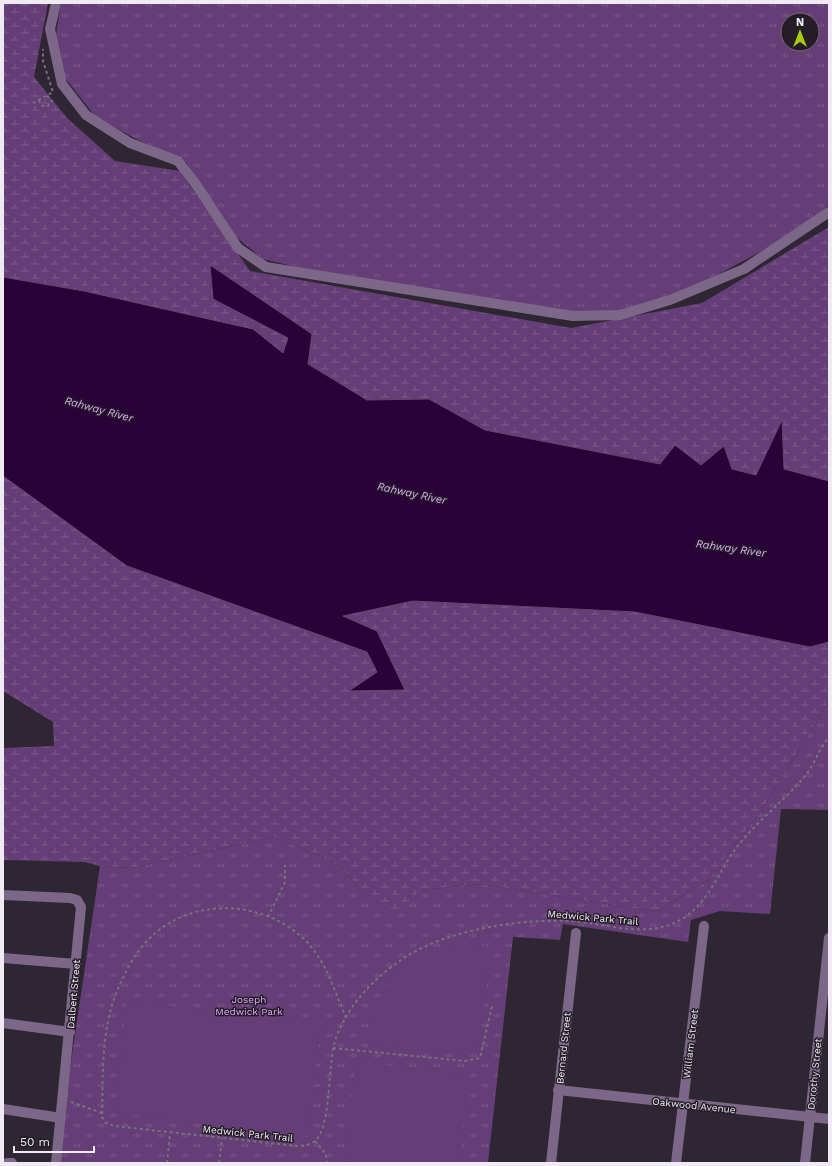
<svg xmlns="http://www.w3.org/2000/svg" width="832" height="1166" font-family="'Work Sans',sans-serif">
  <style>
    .grass { fill: url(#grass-tufts); fill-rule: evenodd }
    .wetland { fill: url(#wetland-marsh) }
    .pitch { fill: #653e77 }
    .water { fill: #290238; stroke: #654870 }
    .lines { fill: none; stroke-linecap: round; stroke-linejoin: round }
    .path { stroke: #78717c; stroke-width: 2; stroke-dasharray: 3 3; stroke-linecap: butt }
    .minor { stroke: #7d6788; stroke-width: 10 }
    .labels { text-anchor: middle; stroke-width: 3; stroke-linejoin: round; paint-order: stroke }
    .street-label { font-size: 10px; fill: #f0ebf3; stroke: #241d28 }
    .park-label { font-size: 10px; fill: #e1aafb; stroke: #241d28 }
    .water-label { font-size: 11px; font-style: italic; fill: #e0a9fa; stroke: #241d28 }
  </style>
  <defs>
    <pattern id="grass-tufts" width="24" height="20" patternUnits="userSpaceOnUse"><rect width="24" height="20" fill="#653e77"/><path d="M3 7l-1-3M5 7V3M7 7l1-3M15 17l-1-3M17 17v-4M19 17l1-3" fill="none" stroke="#7b5a8b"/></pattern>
    <pattern id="wetland-marsh" width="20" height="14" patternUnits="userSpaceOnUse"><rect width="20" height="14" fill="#653e77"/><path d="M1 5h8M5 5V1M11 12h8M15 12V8" fill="none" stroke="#7b5a8b"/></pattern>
  </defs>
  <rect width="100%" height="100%" fill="#2e2632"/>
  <path class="grass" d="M61,3h768v202l-36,29 -87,47 -47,19 -48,15 -54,-3 -256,-44 -38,-9 -34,-28 -20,-29 -23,-40 -52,-24 -39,-22 -30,-38 -10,-37zM788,20h24v24h-24z
    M829,701v109l-48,-1 -11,105 -50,-3 -29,9 -3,22 -125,-18 -3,16 -47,-3 -25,226h-432l44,-297 32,2 143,-31 46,19 23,13 22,29 54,-8 62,-6 175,28 51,-32 56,-73z"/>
  <path class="wetland" d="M3,3h45l-14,74 33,41 48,43 65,10 70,100 321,57 131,-25 127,-76v254l-45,-12 -2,-48 -25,54 -25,-6 -31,-4 -40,-1 -176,-34 -56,-31 -62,1 -59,-36 4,-30 -102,-69 3,34 76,39 -6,15 -30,-24 -169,-38 -81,-14z
    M3,476l124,90 240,86 10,20 -27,19 54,-1 -61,-74 69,-15 223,11 175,35 19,-5v59l-65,106 -56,73 -51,32 -175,-28 -62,6 -19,23 -35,-15 -22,-29 -23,-13 -46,-19 -143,31 -32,-2 -16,-4 -81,-2v-112l51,-2 -1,-24 -50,-31z"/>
  <path class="pitch" d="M457,944l33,3 -10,93c-3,12 -12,18 -24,14l-88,-9c5,-58 32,-90 89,-101z
    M127,1001l194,23 -13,112 -194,-23z
    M356,1062l113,12 -10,89h-114z"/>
  <path class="water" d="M210,265l102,69 -4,30 59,36 62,-1 56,31 175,34 15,-19 26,20 23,-19 8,23 24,6 26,-55 2,49 45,12v161l-19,5 -175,-35 -222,-11 -70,15 34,15 28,59 -56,1 28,-19 -10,-20 -240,-86 -124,-90v-199l81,14 169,38 30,24 5,-15 -75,-39z"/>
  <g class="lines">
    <path class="path" d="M39,100l2,5 6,2 5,-6 -5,-5
      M33,103l20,-11 -10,-31v-12
      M268,917l17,-35v-17
      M346,1018c-11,-26 -20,-57 -40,-77 -42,-42 -116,-45 -158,-1 -13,13 -23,32 -30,49 -17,37 -15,87 -16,128l4,6 8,3 183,20c7,0 13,-1 18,-5 17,-15 12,-78 21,-103 13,-35 40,-62 71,-82 42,-26 111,-37 161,-35 39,2 78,19 114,-2 27,-16 37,-49 55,-72 20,-26 47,-46 68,-71 10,-12 14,-28 24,-39
      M333,1048l132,13 15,-3 12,-52
      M71,1102l31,11
      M315,1141l11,13 1,9
      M167,1163l3,-30
      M219,1163l3,-25"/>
    <path class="minor" d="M56,3l-6,26 12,55 24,31 44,28 48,18 17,22 43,65 28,19 307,49 47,-1 50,-15 74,-31 85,-57
      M3,895l67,3 7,2 4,7 -25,256
      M3,958l73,6
      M3,1023l67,9
      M558,1090l271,29
      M3,1109l58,9
      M7,1163h5
      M551,1163l25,-230
      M676,1163l28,-237
      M805,1163l24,-225"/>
  </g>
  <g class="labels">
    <g class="street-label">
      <text transform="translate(593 917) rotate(5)" y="4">Medwick Park Trail</text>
      <text transform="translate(73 994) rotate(-85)" y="4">Dalbert Street</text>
      <text transform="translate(690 1044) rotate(-83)" y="4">William Street</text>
      <text transform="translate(563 1048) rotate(-84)" y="4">Bernard Street</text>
      <text transform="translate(814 1074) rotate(-84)" y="4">Dorothy Street</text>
      <text transform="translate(694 1105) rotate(6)" y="4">Oakwood Avenue</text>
      <text transform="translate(248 1133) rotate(6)" y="4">Medwick Park Trail</text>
    </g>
    <g class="park-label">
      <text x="249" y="1003">Joseph<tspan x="249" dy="12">Medwick Park</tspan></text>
    </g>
    <g class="water-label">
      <text transform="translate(99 409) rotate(15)" y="4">Rahway River</text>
      <text transform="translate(412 493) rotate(12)" y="4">Rahway River</text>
      <text transform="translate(731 548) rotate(8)" y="4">Rahway River</text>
    </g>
  </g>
  <rect width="832" height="1166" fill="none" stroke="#f0ebf3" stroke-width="8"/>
  <g transform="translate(800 32)"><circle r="19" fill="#241d28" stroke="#766f79"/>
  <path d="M0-3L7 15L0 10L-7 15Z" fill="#aac718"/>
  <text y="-6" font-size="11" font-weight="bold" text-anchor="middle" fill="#f0ebf3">N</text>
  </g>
  <path d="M14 1146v6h80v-6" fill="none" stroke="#f0ebf3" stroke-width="2"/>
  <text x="20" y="1146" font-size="12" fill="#f0ebf3" stroke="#241d28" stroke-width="3" paint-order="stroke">50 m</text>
</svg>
